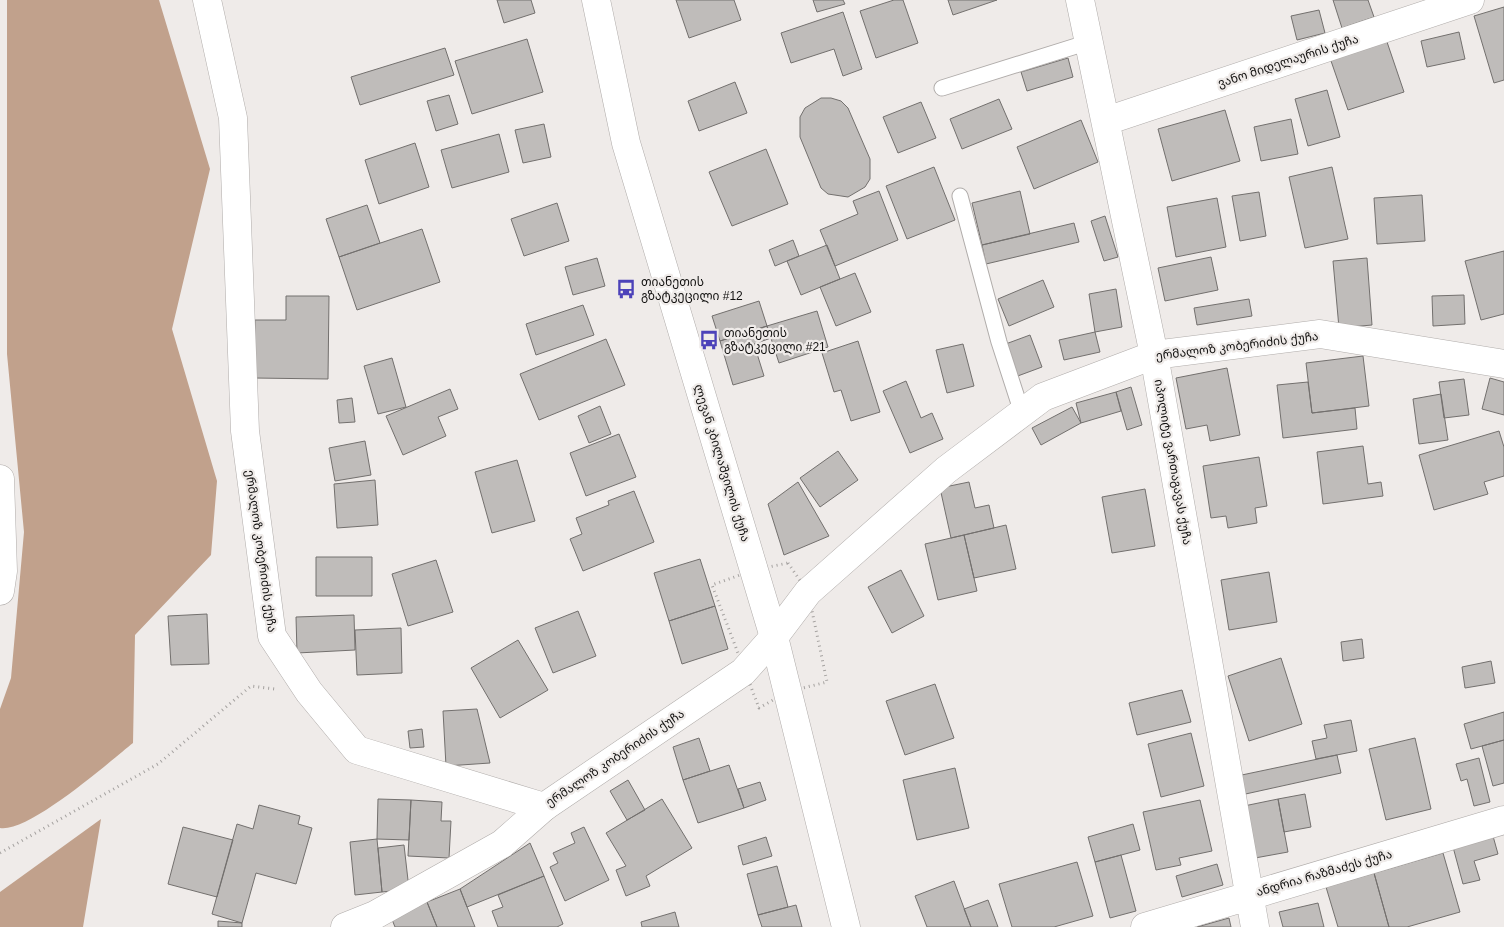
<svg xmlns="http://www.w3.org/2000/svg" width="1504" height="927" font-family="Helvetica,'Noto Sans Georgian',sans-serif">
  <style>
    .forest { fill: #c1a18c }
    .building { fill: #bfbcba; stroke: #73706e }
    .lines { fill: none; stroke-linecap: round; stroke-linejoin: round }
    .service-casing { stroke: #b0acaa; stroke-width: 17 }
    .minor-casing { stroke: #b0acaa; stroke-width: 29 }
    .tertiary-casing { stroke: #b0acaa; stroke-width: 29 }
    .secondary-casing { stroke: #b0acaa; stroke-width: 29 }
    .path { stroke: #a5a2a0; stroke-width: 3; stroke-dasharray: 1 4; stroke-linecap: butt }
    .service { stroke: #fff; stroke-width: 15 }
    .minor { stroke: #fff; stroke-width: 28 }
    .tertiary { stroke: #fff; stroke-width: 28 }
    .secondary { stroke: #fff; stroke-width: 28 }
    .labels { text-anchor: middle; stroke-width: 4.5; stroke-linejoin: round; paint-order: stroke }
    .street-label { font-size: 12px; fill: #11100f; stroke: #efebe9 }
    .poi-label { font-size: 12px; fill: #11100f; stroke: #efebe9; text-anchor: start }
  </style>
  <rect width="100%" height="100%" fill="#efebe9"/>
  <path class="forest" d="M7,0h152l51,169 -38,160 45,152 -6,74 -76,80 -2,108c-24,19 -104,90 -133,85v-119l11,-31 13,-146 -17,-178z
    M101,819l-18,108h-83v-35z"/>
  <path class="building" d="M497,0h34l4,13 -31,10z
    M676,0h58l7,20 -52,18z
    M813,0h30l2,4 -28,8z
    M894,0h9l15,43 -42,15 -16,-47z
    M948,0h49l-44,15z
    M1333,0h35l6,17 -32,11z
    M1504,7v73l-10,3 -20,-67z
    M1319,10l6,23 -28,7 -6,-24z
    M843,12l19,57 -19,7 -9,-27 -43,14 -10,-30z
    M1459,32l6,27 -38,8 -6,-26z
    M527,39l16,53 -71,22 -17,-53z
    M1386,39l18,53 -56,18 -18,-52z
    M445,48l9,27 -94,30 -9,-28z
    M1068,58l5,19 -46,14 -6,-19z
    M735,82l12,31 -48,18 -11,-30z
    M1327,90l13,47 -32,9 -13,-47z
    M449,95l9,29 -22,7 -9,-30z
    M821,98h10l10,3 7,7 22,51v20l-5,8 -17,10 -20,-3 -7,-6 -21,-51v-20l5,-9z
    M999,99l13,30 -50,20 -12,-30z
    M921,102l15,36 -38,15 -15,-36z
    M1225,110l15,51 -68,20 -14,-52z
    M1291,119l7,35 -37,7 -7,-34z
    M1081,120l17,42 -64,27 -17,-42z
    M544,124l7,33 -28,6 -8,-33z
    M499,134l10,38 -57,16 -11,-38z
    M415,143l14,44 -50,17 -14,-44z
    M766,149l22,55 -56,22 -23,-54z
    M934,167l21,53 -48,19 -21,-53z
    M1332,167l16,72 -43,9 -16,-71z
    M879,191l19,49 -63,26 -15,-36 38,-16 -5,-13z
    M1020,191l10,43 -48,11 -10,-42z
    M1259,192l7,44 -26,5 -8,-45z
    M1422,195l3,46 -48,3 -3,-46z
    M1217,198l9,49 -50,10 -9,-50z
    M557,203l12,38 -45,15 -13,-37z
    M367,205l13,38 -41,14 -13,-38z
    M1105,216l13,41 -14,4 -13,-40z
    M1074,223l5,19 -93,22 -4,-19z
    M422,229l18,53 -83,28 -18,-53z
    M793,240l6,16 -24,10 -6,-16z
    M827,245l13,34 -39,16 -14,-34z
    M1504,251v63l-23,6 -16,-59z
    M1211,257l7,33 -53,11 -7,-33z
    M597,258l8,28 -32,9 -8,-28z
    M1367,258l5,67 -33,3 -6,-67z
    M855,273l16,39 -35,14 -16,-39z
    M1043,280l11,27 -45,19 -11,-27z
    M1116,289l6,38 -27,5 -6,-38z
    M1464,295l1,29 -32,2 -1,-30z
    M286,296h43l-1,83 -74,-1 1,-58h31z
    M1249,299l3,17 -55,9 -3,-17z
    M759,301l8,25 -47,15 -8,-25z
    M583,305l11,30 -58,20 -10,-31z
    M817,311l11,36 -49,16 -12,-37z
    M767,326l4,12 -17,6 10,32 -31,9 -13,-44z
    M1095,332l5,20 -36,8 -5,-20z
    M1030,335l12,32 -27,10 -12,-32z
    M606,339l19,46 -86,35 -19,-46z
    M858,341l22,71 -29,9 -10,-31 -7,2 -12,-39z
    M963,344l11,42 -27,7 -11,-43z
    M1363,356l6,50 -57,7 -6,-50z
    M392,358l14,49 -28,7 -14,-48z
    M1227,368l13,67 -30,6 -3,-16 -21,4 -10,-51z
    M1490,378l14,4v33l-22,-6z
    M1464,379l5,36 -25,3 -5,-36z
    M906,381l15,37 11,-5 11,26 -33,14 -27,-62z
    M1308,382l4,31 43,-5 2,21 -74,9 -6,-53z
    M1131,387l11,38 -15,5 -11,-38z
    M450,389l8,20 -20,8 8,19 -43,19 -17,-39z
    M1116,392l5,19 -40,12 -5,-20z
    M1441,394l7,46 -29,4 -6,-45z
    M352,398l3,24 -16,1 -2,-23z
    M600,406l11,28 -22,9 -11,-27z
    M1072,407l9,16 -40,22 -9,-17z
    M1499,431l5,16v29l-20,6 4,12 -54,16 -15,-55z
    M619,434l17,43 -50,19 -16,-43z
    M365,441l6,34 -36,6 -6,-33z
    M1363,446l5,38 13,-2 2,14 -60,8 -6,-52z
    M838,451l20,29 -38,27 -20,-29z
    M1259,457l8,49 -12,2 2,15 -29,5 -2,-12 -15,2 -8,-52z
    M517,460l18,61 -43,12 -17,-61z
    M375,480l3,45 -41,3 -3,-44z
    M798,482l31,54 -45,19 -16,-51z
    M969,482l6,26 14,-3 5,23 -43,10 -11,-50z
    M1145,489l10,57 -43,7 -10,-56z
    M634,491l20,51 -71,29 -13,-32 12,-5 -6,-16 33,-13 -1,-4z
    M1006,525l10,44 -42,9 -10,-43z
    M964,535l13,56 -39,9 -13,-56z
    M316,557h56v39h-56z
    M700,559l15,47 -46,15 -15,-48z
    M436,560l17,52 -45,14 -16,-52z
    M901,570l23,46 -32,17 -24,-46z
    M1269,572l8,50 -48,8 -8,-50z
    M715,606l13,43 -46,15 -13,-43z
    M578,611l18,45 -43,17 -18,-45z
    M207,614l2,50 -38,1 -3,-49z
    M354,615l1,35 -58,3 -1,-36z
    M401,628l1,45 -45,2 -2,-45z
    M1362,639l2,19 -21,3 -2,-19z
    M518,640l30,50 -48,28 -29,-50z
    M1281,658l21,66 -53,17 -21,-65z
    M1491,661l4,22 -30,5 -3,-21z
    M935,684l19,54 -49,17 -19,-54z
    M1182,690l9,32 -54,13 -8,-32z
    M477,709l13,54 -44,3 -3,-55z
    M1504,712v28l-33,9 -7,-25z
    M1351,720l6,31 -41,8 -4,-18 15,-3 -3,-13z
    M422,729l2,18 -14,1 -2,-17z
    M1191,733l13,53 -43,11 -13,-53z
    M699,738l11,33 -27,9 -10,-33z
    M1415,738l16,71 -45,11 -17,-71z
    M1504,740v43l-11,3 -11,-40z
    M1337,755l4,18 -100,22 -4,-19z
    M1479,758l11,44 -16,4 -7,-27 -6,2 -5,-17z
    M729,765l15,43 -46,15 -15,-43z
    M955,768l14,60 -52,12 -14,-60z
    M628,780l17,30 -18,10 -17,-29z
    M760,782l6,18 -22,8 -6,-19z
    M1305,794l6,33 -27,5 -6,-33z
    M378,799l33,1 -2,40 -32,-1z
    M662,799l30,49 -46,28 4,10 -24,10 -10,-26 10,-4 -20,-33z
    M1278,799l10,53 -33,6 -11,-52z
    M411,800l31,2 -1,19h10l-2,37 -41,-2z
    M1200,800l12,51 -33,7 2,7 -25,5 -13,-58z
    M259,805l41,11 -2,8 14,4 -16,56 -40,-11 -14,50 -30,-9 25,-90 16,5z
    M1133,824l7,26 -45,12 -7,-25z
    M183,827l50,13 -16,57 -49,-13z
    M584,827l25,53 -44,21 -15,-34 8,-4 -5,-10 22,-10 -4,-10z
    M1493,836l5,18 -24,7 6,19 -17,4 -10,-37z
    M766,837l6,19 -29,9 -5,-19z
    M377,839l5,53 -27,3 -5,-53z
    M530,843l14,33 -77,31 -7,-18z
    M404,845l5,44 -27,3 -4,-44z
    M1443,853l17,59 -53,15h-18l-15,-54z
    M1121,855l15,56 -26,7 -15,-56z
    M1077,862l16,54 -39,11h-42l-13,-43z
    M1217,864l6,21 -41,12 -6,-21z
    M777,866l11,41 -30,8 -11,-41z
    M1374,873l15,54h-51l-12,-40z
    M544,876l19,48 -6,3h-59l-6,-16 11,-4 -5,-12z
    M954,881l17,46h-44l-12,-31z
    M460,889l15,38h-38l-10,-25z
    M988,900l10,27h-27l-7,-18z
    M427,902l10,25h-42l-4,-10z
    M1318,903l6,24h-41l-4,-15z
    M796,905l6,22h-40l-4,-12z
    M675,912l4,15h-37l-1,-5z
    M1229,918l2,9h-34z
    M218,921l24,2v4h-24z"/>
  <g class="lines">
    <defs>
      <path id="service" d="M942,88l147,-46
        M960,196l39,146 23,71"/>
      <path id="minor" d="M1080,0l74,355 101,572
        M1106,121l364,-121
        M0,479l3,92 -3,20
        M774,637l34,-45 138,-122 97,-73 111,-42 166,-21 184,30
        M345,927l30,-12 127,-71 42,-37
        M1145,927l359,-107"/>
      <path id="tertiary" d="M207,0l26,118 12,313 27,205 37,56 48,58 187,57 199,-135 31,-35"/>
      <path id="secondary" d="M596,0l30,143 148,494 72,290"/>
    </defs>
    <use href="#service" class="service-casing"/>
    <use href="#minor" class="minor-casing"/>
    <use href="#tertiary" class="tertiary-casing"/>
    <use href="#secondary" class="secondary-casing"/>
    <path class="path" d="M788,563l20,29 19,90 -40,10 -28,16 -47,-123 42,-15z
      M0,853l158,-89 93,-78 24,3"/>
    <use href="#service" class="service"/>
    <use href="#minor" class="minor"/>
    <use href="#tertiary" class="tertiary"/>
    <use href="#secondary" class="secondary"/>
  </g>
  <defs>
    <symbol id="bus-bare" viewBox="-9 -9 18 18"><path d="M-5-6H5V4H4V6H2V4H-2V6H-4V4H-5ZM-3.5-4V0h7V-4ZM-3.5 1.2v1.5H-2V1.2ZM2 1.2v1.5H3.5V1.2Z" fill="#4c42b9" stroke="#efebe9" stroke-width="2.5" paint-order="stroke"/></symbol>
  </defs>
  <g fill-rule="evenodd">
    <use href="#bus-bare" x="612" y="275" width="28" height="28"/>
    <use href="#bus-bare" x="695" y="326" width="28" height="28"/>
  </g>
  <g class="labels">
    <g class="street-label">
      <text transform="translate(1288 61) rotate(-18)" y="4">ვანო მიდელაურის ქუჩა</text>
      <text transform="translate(1237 346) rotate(-7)" y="4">ერმალოზ კობერიძის ქუჩა</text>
      <text transform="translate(1173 462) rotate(80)" y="4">იპოლიტე ვართაგავას ქუჩა</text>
      <text transform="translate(722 463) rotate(73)" y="4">ლევან კბილაშვილის ქუჩა</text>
      <text transform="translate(261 551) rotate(82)" y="4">ერმალოზ კობერიძის ქუჩა</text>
      <text transform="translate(615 758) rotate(-34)" y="4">ერმალოზ კობერიძის ქუჩა</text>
      <text transform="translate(1324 873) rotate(-16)" y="4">ანდრია რაზმაძეს ქუჩა</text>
    </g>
    <g class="poi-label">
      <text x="641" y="286">თიანეთის<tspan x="641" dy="14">გზატკეცილი #12</tspan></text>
      <text x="724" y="337">თიანეთის<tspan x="724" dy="14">გზატკეცილი #21</tspan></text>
    </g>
  </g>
</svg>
